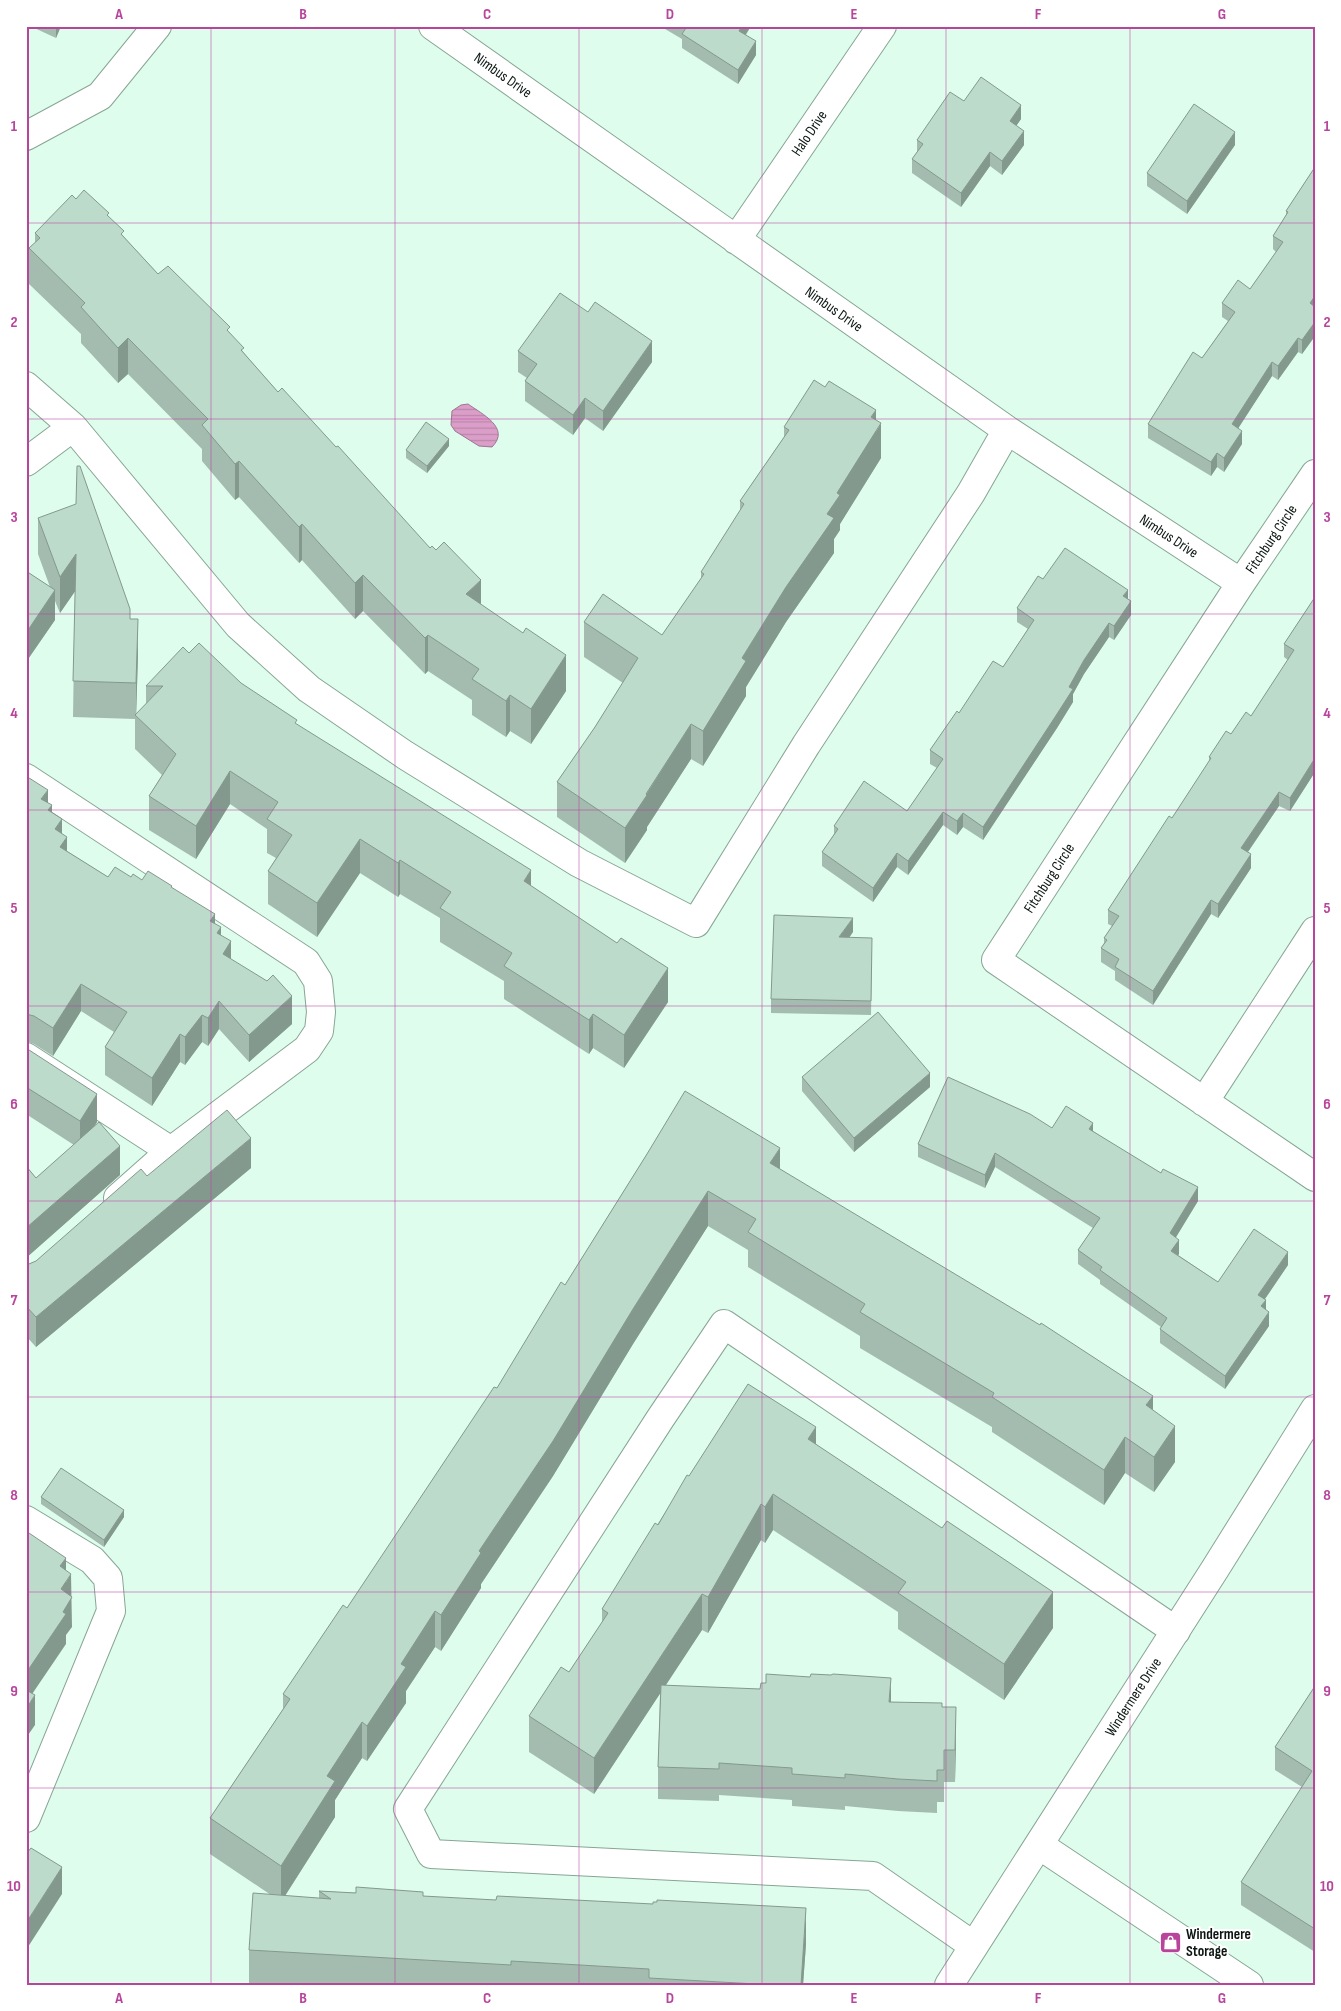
<svg xmlns="http://www.w3.org/2000/svg" width="1341" height="2011" font-family="'Sofia Sans Condensed',sans-serif">
  <style>
    .water { fill: url(#water-rules); stroke: #9d7691 }
    .lines { fill: none; stroke-linecap: round; stroke-linejoin: round }
    .minor-casing { stroke: #88a596; stroke-width: 30 }
    .minor { stroke: #fff; stroke-width: 28 }
    .wall { fill: #a3bcaf }
    .shaded-wall { fill: #84998e }
    .building { fill: #bddbcb; stroke: #84998e }
    .grid { fill: none; stroke: #b9449c; stroke-width: 1; stroke-opacity: 0.55 }
    .labels { text-anchor: middle; stroke-width: 4; stroke-linejoin: round; paint-order: stroke }
    .street-label { font-size: 15px; fill: #0c1711; stroke: #fff }
    .poi-label { font-size: 15px; font-weight: bold; fill: #0c1711; stroke: #fff; text-anchor: start }
    .neatline { fill: none; stroke: #b9449c; stroke-width: 2 }
    .grid-label { font-size: 16px; text-anchor: middle; font-weight: bold; fill: #b9449c }
  </style>
  <defs>
    <pattern id="water-rules" width="6" height="5" patternUnits="userSpaceOnUse" patternTransform="scale(1.25)"><rect width="6" height="5" fill="#db9ec8"/><path d="M0 2.5h6" fill="none" stroke="#bb87ab"/></pattern>
  </defs>
  <rect width="100%" height="100%" fill="#defdec"/>
  <path class="water" d="M468,404c14,10 43,24 24,43l-13,-1 -24,-15 -4,-6 1,-14 9,-6z"/>
  <g class="lines">
    <defs>
      <path id="minor" d="M433,26l574,404 234,153
        M26,136l74,-40 57,-70
        M736,240l146,-214
        M26,386l47,41 -47,35
        M73,427l165,198 71,64 96,66 174,108 117,60 110,-178 165,-252 36,-63
        M1315,474l-74,109 -245,377 319,217
        M26,778l280,184 12,19 3,31 -2,19 -12,18 -136,102
        M26,1057l145,94 -53,47
        M1204,1102l111,-171
        M26,1520l66,40 16,18 3,33 -85,207
        M1039,1845l210,140
        M974,1946l-101,-70 -442,-22 -23,-45 252,-390 64,-95 452,307
        M949,1985l266,-416 100,-160"/>
    </defs>
    <use href="#minor" class="minor-casing"/>
    <use href="#minor" class="minor"/>
  </g>
  <path class="wall" d="M30,26h31l-5,12z
    M660,26h91l-5,9 10,20 -18,29 -56,-36v-9z
    M964,101l57,18 -5,7 8,19 -22,30 -12,-9 -29,41 -49,-34v-14l5,-7v-12z
    M1235,145l-48,69 -40,-28v-13z
    M1315,167v169l-13,18 -4,-2 -20,28 -6,-4 -34,52 4,16 -18,28 -7,-5 -6,9 -63,-38v-14l54,-66 26,-37 -6,-4v-14l28,-14 26,-37 -3,-3v-13l13,-21v-4z
    M76,199l33,18 15,20 34,37 72,59 14,20 34,39 203,213 85,86 -35,53 -21,-13 -4,6 -34,-22v-15l-44,-29 -3,3 -62,-63 -8,8 -53,-59 -3,3 -60,-66 -4,3 -33,-39v-12l-74,-75 -10,9 -37,-40v-9l-52,-50v-36l6,-5v-10z
    M518,351l134,11 -49,69 -18,-13 -12,17 -48,-34v-20l2,-3 -9,-6z
    M876,420l5,38 -41,66v6l-6,9v14l-48,69 -40,65v9l-43,70 -12,-7 -44,68v3l-22,33 -68,-46v-35l38,-55 28,-44 -39,-26v-35l78,13 39,-56v-7l39,-61v-10l44,-64v-10z
    M449,446l-22,27 -21,-15v-8z
    M38,518l92,101 8,36 -2,59 10,-10v-18l43,-33 52,30 56,42 234,162 137,115 -44,66 -31,-20 -4,6 -85,-55v-18l-64,-39v-24l-40,-24 -2,3 -38,-24 -43,64 -49,-33v-33l8,-13 -9,-5v-24l-37,-25 -34,55 -47,-29v-34l13,-21 -27,-26v-30l-62,-2 2,-126 -15,22 -5,-12v19l-29,42v-91l24,16 -12,-33z
    M1043,579l85,20 3,16 -17,25 -5,-3 -25,37 -11,20v8l-16,26 -74,112 -20,-13 -6,8 -14,-10 -35,50 -11,-8 -24,35 -51,-36v-14l12,-18v-8l73,-15 30,-43 -7,-4v-14l29,-37 44,-46 25,-38 -11,-7v-14z
    M1315,597v175l-25,39 -11,-5 -31,46 3,16 -33,50 -7,-4 -58,91 -38,-25v-9l-14,-9v-14l3,-5v-5l8,-12 -4,-2v-14l64,-92 37,-56v-5l22,-23 20,-18 37,-56 -4,-3v-13z
    M26,776l22,27 14,31 5,17 41,26h23l41,11 43,35 6,12 10,24 61,65 -43,38 -30,-33 -11,17 -6,-4 -17,23 -5,-3 -28,44 -47,-31v-28l9,-15 -33,-21 -28,45 -19,-12 -8,-3z
    M853,932l-4,6 23,14 -1,63 -100,-2v-14z
    M26,1048l71,74 -3,5 26,48 -94,83v-92l10,12 38,-33 -48,-31z
    M802,1077l128,10 -76,65 -52,-61z
    M1052,1128l41,3 105,70 -22,36 3,17 -1,1 40,27 70,-17 -23,34 1,11 3,16 -44,63 -65,-46v-14l1,-2 -61,-43v-4l-22,-16v-14l15,-22 -98,-61 -10,21 -67,-31v-13z
    M647,1154l133,15 373,241 22,52 -21,30 -29,-19 -21,32 -112,-73v-5l-132,-79v-12l-112,-69v-17l-40,-24 -75,118 -80,132 -72,108v4l-40,63 -6,-4 -29,44v12l-39,58 -5,-3 -27,42v17l-50,79 34,2v-7l104,5 383,48 -3,41h-554v-35l22,-55 -61,-41v-36l73,-109v-15l64,-86 150,-220 68,-103z
    M251,1168l-215,179 -10,-11v-72h3l7,-3 111,-85z
    M816,1444l237,184 -49,72 -106,-71v-17l-125,-82 -8,13 -4,-3 -53,93 -6,-3 -36,55 225,17 51,5 14,32 -1,43h-11v20h-7v11l-39,-2 -53,-5v4l-53,-4v-6l-73,-5v6l-61,-2v-32l2,-74 -66,101 -65,-42v-36l40,-44 33,-49v-14l87,-133z
    M41,1497l83,20 -20,30 -63,-43z
    M1315,1686v266l-74,-47v-23l61,-95 -27,-17v-23z"/>
  <path class="shaded-wall" d="M56,26h5l-5,12z
    M742,26h9l-12,18v-13z
    M756,41v14l-18,29v-14z
    M1021,105v14l-11,16v-14z
    M1024,131v14l-22,30v-14z
    M1235,132v13l-48,69v-13z
    M990,152v14l-29,41v-14z
    M1315,296v14l-5,-7z
    M1315,322v14l-13,18v-14z
    M128,338v36l-10,9v-35z
    M1298,338v14l-20,28v-14z
    M652,341v21l-49,69v-20z
    M1272,362v14l-40,62v-14z
    M585,398v20l-12,17v-20z
    M876,410v22l5,-9v35l-41,66v6l-6,9v14l-48,69 -40,65v9l-43,70v-35l39,-73 85,-144 10,-21 34,-76z
    M1242,431v13l-18,28v-14z
    M449,439v7l-22,27v-7z
    M1217,453v14l-6,9v-14z
    M239,461v36l-4,3v-36z
    M302,524v36l-3,3v-36z
    M76,554v36l-16,23v-36z
    M363,575v36l-8,8v-36z
    M481,580v35l-15,-21z
    M55,590v30l-29,42v-29z
    M1128,590v14l-5,-8z
    M1131,601v14l-17,25v-14z
    M138,619v36l-2,64v-36z
    M1109,623v14l-25,37 -11,20v8l-16,26 -74,112v-13l86,-140 15,-27z
    M428,635v36l-3,3v-36z
    M566,655v36l-35,53v-35z
    M510,695v36l-4,6v-36z
    M691,724v35l-44,68v3l-22,33v-35z
    M1315,758v14l-25,39v-13z
    M230,771v33l-34,55v-33z
    M48,790v27l-7,-18z
    M1279,792v14l-38,56v-14z
    M52,805v28l-4,-23z
    M943,812v13l-35,50v-14z
    M963,813v14l-6,8v-14z
    M62,819v25l5,-7v27l-7,11 -5,-46z
    M360,839v34l-43,64v-34z
    M897,853v14l-24,35v-14z
    M1251,854v14l-33,50v-14z
    M400,860v34l-2,3v-34z
    M531,870v33l-7,-22z
    M1211,900v14l-58,91v-14z
    M215,914v28l-5,-21z
    M853,918v14l-14,19v-14z
    M221,927v28l-4,-22z
    M231,941v28l-8,-15z
    M668,968v34l-44,66v-33z
    M81,984v27l-28,45v-28z
    M292,996v28l-43,38v-27z
    M219,1001v28l-11,17v-28z
    M593,1014v34l-4,6v-34z
    M202,1015v27l-17,23v-28z
    M180,1034v28l-28,44v-28z
    M930,1073v14l-76,65v-14z
    M97,1094v28l-17,27v-28z
    M1093,1123v14l-4,-8z
    M251,1138v30l-215,179v-30z
    M120,1146v29l-94,83v-30z
    M780,1148v35l-10,-20z
    M995,1153v14l-10,21v-13z
    M1198,1187v14l-28,46v-14z
    M708,1191v35l-75,118 -80,132 -72,108v4l-40,63v-36l38,-64 154,-242z
    M1179,1240v14l-8,10v-13z
    M1288,1252v13l-30,44v-14z
    M1266,1300v14l-5,-8z
    M1269,1312v14l-44,63v-13z
    M1153,1396v35l-7,-26z
    M1175,1426v36l-21,30v-35z
    M816,1427v36l-8,-24z
    M1125,1437v36l-21,32v-35z
    M773,1494v36l-8,13v-36z
    M761,1504v36l-53,93v-36z
    M124,1510v7l-20,30v-7z
    M66,1558v24l5,-8 1,53 -6,8v9l-40,59v-30l35,-54 -1,-53z
    M1053,1592v36l-49,72v-36z
    M702,1594v36l-108,164v-36z
    M435,1611v36l-29,44v12l-39,58v-35l34,-62z
    M891,1678v32l-2,-8z
    M35,1695v30l-9,13v-29z
    M956,1707v32l-1,43v-32z
    M362,1722v36l-27,42v17l-54,85v-36l46,-90z
    M62,1867v27l-36,56v-27z
    M806,1908v36l-3,41h-2z"/>
  <path class="building" d="M683,26h59l-3,5 17,10 -18,29 -56,-36 4,-6z
    M981,77l40,28 -11,16 14,10 -22,30 -12,-9 -29,41 -49,-34 11,-15 -6,-4 33,-48 14,9z
    M1194,104l41,28 -48,69 -40,-28z
    M1315,167v129l-5,7 5,4v15l-13,18 -4,-2 -20,28 -6,-4 -40,62 10,7 -18,27 -7,-5 -6,9 -63,-38 45,-72 9,6 33,-46 -13,-9 16,-23 12,9 33,-47 -10,-6 15,-24 -2,-1z
    M84,190l25,23 -2,2 17,16 -3,3 37,40 10,-8 62,61 -3,3 17,18 -3,2 37,42 4,-4 54,59 2,-1 92,102 2,-2 4,4 8,-8 37,38 -15,14 57,39 3,-5 40,27 -35,54 -21,-14 -4,6 -34,-22 7,-10 -51,-34 -3,3 -62,-63 -8,8 -53,-59 -3,3 -60,-66 -4,3 -33,-39 6,-6 -80,-81 -10,10 -37,-41 4,-4 -56,-55 11,-10 -5,-5 37,-38 4,4z
    M560,293l28,19 7,-10 57,39 -49,70 -18,-13 -12,17 -48,-34 12,-17 -19,-13z
    M814,380l11,7 4,-6 47,29 -5,7 10,6 -44,70 3,2 -13,19 7,4 -48,69 -44,71 4,3 -43,70 -12,-7 -45,70 1,1 -22,33 -68,-46 38,-55 43,-69 -54,-36 19,-28 59,41 42,-61 -3,-2 43,-68 -4,-3 49,-71 -5,-3z
    M426,422l23,17 -22,27 -21,-16z
    M77,466h3l50,143v10h8l-2,64 -63,-2 3,-127 -16,23 -22,-59 38,-14z
    M1065,548l63,42 -5,6 8,5 -17,25 -5,-3 -25,37 -15,27 4,2 -16,25 -74,113 -20,-14 -6,8 -14,-9 -35,49 -11,-8 -24,35 -51,-36 16,-23 -4,-3 30,-45 43,30 36,-52 -13,-9 27,-39 2,2 34,-52 10,6 31,-47 -17,-12 21,-32 5,3z
    M26,571l29,19 -29,43z
    M1315,597v161l-25,40 -11,-6 -38,56 10,6 -33,50 -7,-4 -58,91 -38,-24 4,-8 -18,-11 6,-8 -3,-2 15,-22 -11,-6 61,-94 3,2 39,-60 -2,-1 17,-26 5,3 15,-22 5,4 43,-66 -10,-6z
    M199,643l42,40 56,37 -2,3 236,147 -7,11 93,62 4,-5 47,30 -44,67 -31,-21 -4,6 -85,-54 8,-13 -72,-45 11,-16 -51,-32 -2,3 -38,-24 -43,64 -49,-32 24,-36 -25,-16 11,-17 -48,-31 -34,55 -47,-30 27,-42 -41,-39 28,-29h-17l37,-39 6,6z
    M26,776l22,14 -7,9 11,6 -4,5 14,9 -7,10 12,8 -7,10 48,30 7,-10 16,10 2,-3 9,6 6,-9 24,15 -1,1 44,27 -5,7 11,6 -4,6 14,8 -8,13 44,27 6,-6 19,21 -43,39 -30,-34 -11,17 -6,-3 -17,22 -5,-3 -28,44 -47,-31 22,-35 -46,-28 -28,44 -19,-12 -8,-2z
    M774,915l79,3 -14,19 33,1 -1,63 -100,-2z
    M878,1012l52,61 -76,65 -52,-61z
    M26,1048l71,46 -17,27 -54,-34z
    M948,1077l82,37 22,14 14,-22 27,17 -4,6 72,44 2,-4 35,18 -28,46 9,7 -8,11 47,31 36,-53 34,23 -30,43 8,5 -5,6 8,6 -44,64 -65,-47 7,-11 -67,-48 2,-3 -24,-17 22,-32 -105,-65 -10,22 -67,-31z
    M685,1091l95,57 -10,15 270,162 1,-2 112,73 -7,9 29,21 -21,31 -29,-20 -21,33 -112,-73 2,-4 -134,-81 5,-8 -117,-72 8,-13 -48,-28 -75,118 -80,132 -74,110 2,2 -40,62 -6,-4 -34,53 5,3 -39,59 -5,-4 -35,54 8,5 -54,85 -71,-48 80,-119 -7,-5 60,-89 4,3 147,-221 3,1 64,-106 4,3 82,-131z
    M227,1110l24,28 -215,179 -10,-11v-42h3l7,-3 105,-92 6,7z
    M99,1122l21,24 -94,82v-62l10,12z
    M748,1384l68,43 -8,12 134,89 5,-7 106,71 -49,72 -106,-71 8,-11 -133,-88 -8,13 -4,-3 -53,93 -6,-3 -108,164 -65,-42 32,-49 8,5 39,-59 -6,-4 53,-86 3,2 29,-50 2,1z
    M61,1468l63,42 -20,30 -63,-43z
    M26,1531l40,27 -6,8 11,8 -10,15 11,8 -9,15 3,2 -40,59z
    M766,1674l44,3 1,-3 20,1 2,-1 58,4 -2,24 53,1v4h14l-1,43h-11v20h-7v11l-39,-2 -53,-5v4l-53,-4v-6l-73,-5v6l-61,-2 3,-82 99,4 1,-6h5z
    M1315,1686v243l-74,-47 71,-111 -37,-24z
    M26,1690l9,5 -9,14z
    M31,1848l31,19 -36,56v-69z
    M356,1887l67,5v4l73,4 1,-4 156,8v-2h4v-2l149,8 -5,77h-27l-125,-7v-9l-138,-8v4l-262,-15 4,-57 78,6 -12,-8 37,2z"/>
  <path class="grid" d="M211,26v1959M395,26v1959M579,26v1959M762,26v1959M946,26v1959M1130,26v1959M26,223h1289M26,419h1289M26,614h1289M26,810h1289M26,1006h1289M26,1201h1289M26,1397h1289M26,1592h1289M26,1788h1289"/>
  <defs>
    <symbol id="shop-square" viewBox="-11 -11 22 22"><rect x="-9" y="-9" width="18" height="18" rx="4" fill="#b9449c" stroke="#fff"/><path d="M-5-2.5h2.3a2.7 3.5 0 0 1 5.4 0H5L5.5 6h-11ZM-1.5-2.5h3a1.5 2.3 0 0 0-3 0Z" fill="#fff"/></symbol>
  </defs>
  <g fill-rule="evenodd">
    <use href="#shop-square" x="1158" y="1930" width="25" height="25"/>
  </g>
  <g class="labels">
    <g class="street-label">
      <text transform="translate(503 75) rotate(35)" y="5">Nimbus Drive</text>
      <text transform="translate(809 133) rotate(-56)" y="5">Halo Drive</text>
      <text transform="translate(834 309) rotate(35)" y="5">Nimbus Drive</text>
      <text transform="translate(1169 536) rotate(33)" y="5">Nimbus Drive</text>
      <text transform="translate(1271 539) rotate(-56)" y="5">Fitchburg Circle</text>
      <text transform="translate(1049 878) rotate(-57)" y="5">Fitchburg Circle</text>
      <text transform="translate(1133 1697) rotate(-57)" y="5">Windermere Drive</text>
    </g>
    <g class="poi-label">
      <text x="1186" y="1939">Windermere<tspan x="1186" dy="17">Storage</tspan></text>
    </g>
  </g>
  <rect width="1341" height="2011" fill="none" stroke="#ffffff" stroke-width="55"/>
  <rect x="28" y="28" width="1286" height="1956" class="neatline"/>
  <g class="grid-label">
    <text x="119" y="19">A</text>
    <text x="303" y="19">B</text>
    <text x="487" y="19">C</text>
    <text x="670" y="19">D</text>
    <text x="854" y="19">E</text>
    <text x="1038" y="19">F</text>
    <text x="1222" y="19">G</text>
    <text x="14" y="131">1</text>
    <text x="1327" y="131">1</text>
    <text x="14" y="327">2</text>
    <text x="1327" y="327">2</text>
    <text x="14" y="522">3</text>
    <text x="1327" y="522">3</text>
    <text x="14" y="718">4</text>
    <text x="1327" y="718">4</text>
    <text x="14" y="913">5</text>
    <text x="1327" y="913">5</text>
    <text x="14" y="1109">6</text>
    <text x="1327" y="1109">6</text>
    <text x="14" y="1305">7</text>
    <text x="1327" y="1305">7</text>
    <text x="14" y="1500">8</text>
    <text x="1327" y="1500">8</text>
    <text x="14" y="1696">9</text>
    <text x="1327" y="1696">9</text>
    <text x="14" y="1891">10</text>
    <text x="1327" y="1891">10</text>
    <text x="119" y="2003">A</text>
    <text x="303" y="2003">B</text>
    <text x="487" y="2003">C</text>
    <text x="670" y="2003">D</text>
    <text x="854" y="2003">E</text>
    <text x="1038" y="2003">F</text>
    <text x="1222" y="2003">G</text>
  </g>
</svg>
